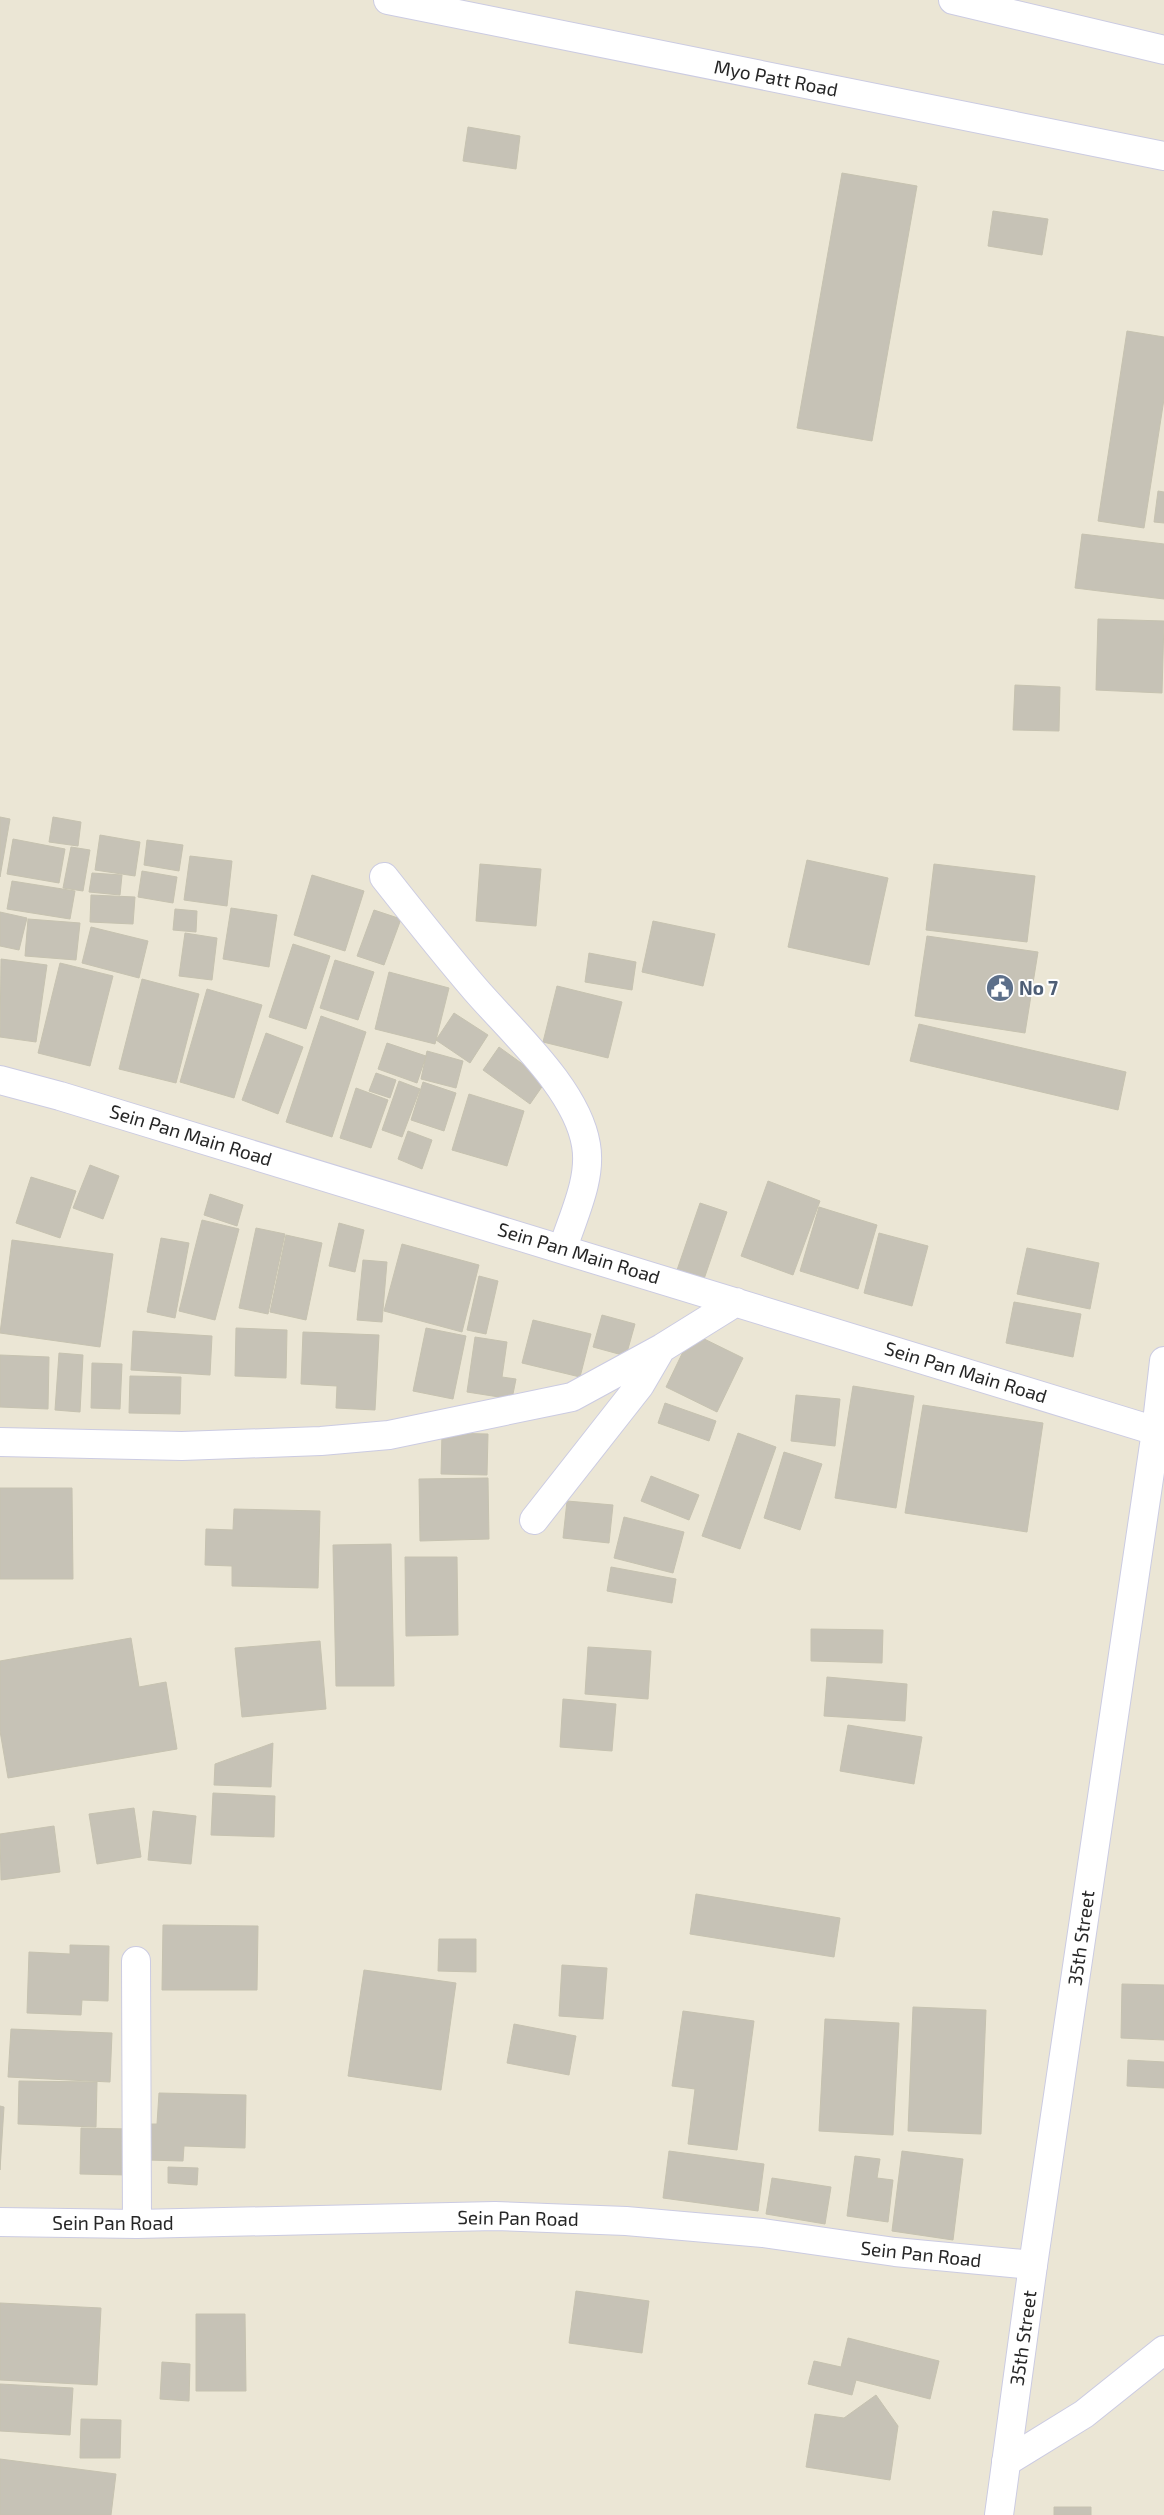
<svg xmlns="http://www.w3.org/2000/svg" width="1164" height="2515" font-family="'Exo 2',sans-serif">
  <style>
    .building { fill: #c6c2b6; stroke: #c6c2b0 }
    .lines { fill: none; stroke-linecap: round; stroke-linejoin: round }
    .minor-casing { stroke: #cbcbe2; stroke-width: 30 }
    .secondary-casing { stroke: #cbcbe2; stroke-width: 30 }
    .minor { stroke: #fff; stroke-width: 28 }
    .secondary { stroke: #fff; stroke-width: 28 }
    .labels { text-anchor: middle; stroke-width: 4; stroke-linejoin: round; paint-order: stroke }
    .street-label { font-size: 19px; fill: #262626; stroke: #fff }
    .service-label { font-size: 19px; font-weight: bold; fill: #4e5e75; stroke: #fff; text-anchor: start }
  </style>
  <rect width="100%" height="100%" fill="#ebe6d5"/>
  <path class="building" d="M468,127l52,9 -4,33 -53,-8z
    M842,173l75,13 -45,255 -75,-13z
    M993,211l55,8 -6,36 -54,-9z
    M1127,331l37,6v62l-20,129 -46,-7z
    M1158,491l6,1v31l-10,-1z
    M1082,534l82,10v55l-89,-11z
    M1098,619l66,2 -2,72 -66,-3z
    M1015,685l45,2 -1,44 -46,-1z
    M0,817l10,2 -10,58z
    M53,817l28,5 -3,24 -29,-4z
    M100,835l40,7 -5,34 -40,-6z
    M13,839l52,10 -6,34 -52,-9z
    M147,840l36,5 -4,26 -35,-6z
    M71,847l19,3 -7,41 -20,-3z
    M190,856l42,5 -5,45 -43,-6z
    M807,860l81,18 -19,87 -81,-18z
    M480,864l61,5 -5,57 -60,-5z
    M934,864l101,12 -8,66 -101,-12z
    M142,871l35,6 -4,26 -35,-6z
    M92,873l30,2 -2,20 -31,-3z
    M312,875l52,16 -19,60 -51,-16z
    M12,881l63,10 -5,28 -63,-10z
    M91,895l44,2 -2,27 -43,-2z
    M231,908l46,7 -8,52 -46,-8z
    M175,909l22,2 -1,21 -23,-2z
    M374,910l27,9 -17,46 -27,-9z
    M0,912l27,6 -8,32 -19,-4z
    M28,919l52,4 -4,37 -51,-4z
    M653,921l62,13 -12,52 -61,-14z
    M91,927l57,14 -9,37 -57,-15z
    M185,933l32,5 -5,42 -33,-4z
    M927,936l111,16 -13,81 -110,-17z
    M293,944l37,12 -24,73 -37,-12z
    M589,953l47,9 -4,28 -47,-8z
    M1,959l46,6 -11,77 -36,-5z
    M335,960l39,12 -16,48 -38,-12z
    M60,963l53,13 -23,90 -52,-13z
    M389,972l60,16 -14,56 -60,-15z
    M142,979l57,15 -23,89 -57,-14z
    M557,986l65,16 -14,56 -65,-16z
    M207,989l55,16 -28,93 -54,-16z
    M454,1013l34,22 -18,28 -34,-23z
    M321,1016l45,16 -34,105 -46,-15z
    M919,1024l207,48 -8,38 -208,-49z
    M266,1033l37,14 -25,67 -36,-14z
    M387,1043l39,13 -9,27 -39,-14z
    M499,1047l47,34 -16,23 -47,-34z
    M427,1051l36,10 -7,27 -35,-9z
    M376,1073l20,7 -6,18 -21,-7z
    M399,1081l21,8 -18,48 -20,-7z
    M423,1082l33,11 -12,38 -33,-11z
    M356,1088l32,12 -17,48 -31,-10z
    M469,1094l55,17 -17,55 -55,-16z
    M408,1131l24,9 -10,29 -24,-10z
    M90,1165l29,11 -16,43 -30,-11z
    M31,1177l45,14 -16,47 -44,-15z
    M768,1181l52,20 -27,74 -52,-19z
    M210,1194l33,11 -6,21 -33,-11z
    M700,1203l27,9 -24,70 -27,-9z
    M819,1207l58,18 -19,64 -58,-18z
    M202,1220l37,9 -24,91 -36,-9z
    M339,1223l25,7 -9,42 -26,-6z
    M256,1228l29,6 -17,80 -29,-6z
    M879,1233l49,13 -16,60 -48,-13z
    M286,1235l36,8 -16,77 -36,-8z
    M161,1238l28,5 -14,75 -28,-6z
    M12,1240l101,14 -13,93 -100,-14z
    M402,1244l77,21 -17,67 -78,-21z
    M1027,1248l72,15 -9,46 -73,-15z
    M363,1260l24,2 -5,60 -25,-2z
    M479,1276l19,5 -12,53 -19,-4z
    M1014,1302l67,12 -8,43 -67,-14z
    M602,1315l33,9 -9,32 -33,-9z
    M533,1320l58,14 -11,43 -58,-14z
    M236,1328l51,2 -1,48 -51,-2z
    M426,1328l40,8 -13,63 -40,-8z
    M133,1331l79,5 -2,39 -79,-5z
    M303,1332l76,3 -4,75 -39,-2 1,-22 -36,-2z
    M692,1333l51,25 -26,54 -51,-25z
    M475,1337l32,5 -5,35 14,2 -4,20 -45,-7z
    M59,1353l24,2 -3,57 -25,-2z
    M0,1355l49,2 -1,52 -48,-2z
    M92,1363l30,1 -2,45 -29,-1z
    M130,1376l51,1 -1,37 -51,-1z
    M853,1386l61,10 -18,112 -61,-10z
    M796,1395l44,4 -5,47 -44,-5z
    M665,1403l51,18 -7,20 -51,-18z
    M923,1405l120,18 -16,109 -122,-19z
    M442,1433l46,1 -1,41 -46,-1z
    M738,1433l38,14 -36,102 -38,-13z
    M784,1452l38,12 -22,66 -36,-12z
    M651,1476l48,19 -10,25 -48,-19z
    M488,1478l1,61 -69,2 -1,-62z
    M0,1488h72l1,91h-73z
    M567,1501l46,4 -4,38 -46,-5z
    M234,1509l86,2 -2,77 -86,-2v-20l-27,-1 1,-36 27,1z
    M624,1517l60,15 -11,41 -59,-15z
    M391,1544l3,142h-58l-3,-141z
    M405,1557h52l1,78 -52,1z
    M611,1567l65,12 -4,24 -65,-12z
    M811,1629l72,1 -1,33 -71,-2z
    M131,1638l8,49 27,-5 11,67 -169,29 -8,-47v-70z
    M320,1641l6,68 -84,8 -7,-69z
    M588,1647l63,4 -3,48 -63,-5z
    M827,1677l80,7 -2,37 -81,-5z
    M563,1699l53,5 -4,47 -52,-4z
    M848,1725l74,12 -8,47 -74,-13z
    M273,1743l-2,44 -57,-2 1,-21z
    M213,1793l62,3 -1,41 -63,-2z
    M134,1808l7,49 -44,7 -8,-50z
    M153,1811l43,5 -5,48 -43,-4z
    M54,1826l6,46 -59,8 -1,-46z
    M696,1894l144,24 -6,39 -144,-23z
    M163,1925l95,1 -1,64h-95z
    M439,1939h37v33l-38,-1z
    M70,1945l39,1 -1,55 -26,-1 -1,15 -54,-2 2,-61 41,2z
    M562,1965l45,3 -4,51 -44,-3z
    M364,1970l92,13 -15,107 -93,-14z
    M1122,1984l42,1v55l-43,-2z
    M913,2007l73,3 -5,124 -73,-3z
    M683,2011l71,10 -17,129 -49,-6 7,-55 -23,-3z
    M825,2019l74,4 -6,112 -74,-4z
    M514,2024l62,12 -7,39 -62,-12z
    M11,2029l101,4 -2,49 -102,-5z
    M1128,2060l36,2v26l-37,-2z
    M19,2081l78,1 -1,45 -78,-3z
    M159,2093l87,2 -1,53 -61,-2 -1,15 -36,-1v-36h10z
    M0,2106l4,1 -4,63z
    M81,2128l49,1 -2,46 -48,-1z
    M669,2151l95,13 -6,47 -95,-13z
    M902,2151l61,8 -10,81 -61,-9z
    M855,2156l25,3 -3,19 16,2 -5,42 -41,-6z
    M168,2167l30,1 -1,17 -29,-2z
    M772,2178l59,9 -6,37 -59,-10z
    M576,2291l73,10 -7,52 -73,-10z
    M0,2303l101,5 -4,77 -97,-5z
    M196,2314h49l1,77h-50z
    M848,2338l91,23 -9,38 -74,-19 -4,15 -44,-11 6,-23 27,6z
    M162,2362l28,2 -1,37 -29,-2z
    M0,2384l73,4 -3,47 -70,-4z
    M876,2395l22,31 -8,54 -84,-13 9,-53 29,4z
    M81,2419l40,1 -1,38h-40z
    M0,2459l116,15 -5,41h-111z
    M1054,2507h37v8h-37z"/>
  <g class="lines">
    <defs>
      <path id="minor" d="M384,877c30,38 60,76 91,112 37,43 102,100 111,156 6,34 -13,71 -23,103
        M0,1080l60,16 1096,335
        M0,1442l182,4 139,-5 68,-6 183,-38 90,-49 74,-46
        M534,1520l106,-135 21,-36
        M136,1961l1,263
        M0,2222l137,2 358,-8 131,5 137,12 132,19 138,13
        M1006,2462l78,-48 80,-64"/>
      <path id="secondary" d="M388,0l776,156
        M953,0l211,50
        M999,2515l34,-250 123,-834 8,-70"/>
    </defs>
    <use href="#minor" class="minor-casing"/>
    <use href="#secondary" class="secondary-casing"/>
    <use href="#minor" class="minor"/>
    <use href="#secondary" class="secondary"/>
  </g>
  <defs>
    <symbol id="civic-disc" viewBox="-11 -11 22 22"><circle r="9.5" fill="#5c6f8a" stroke="#fff"/><path d="M-.6-6.5H3V-4.5H.6V-3L4-1V1h2V6H-6V1h2V-1L-.6-3ZM-1.2 2.5V6h2.4V2.5Z" fill="#fff"/></symbol>
  </defs>
  <g fill-rule="evenodd">
    <use href="#civic-disc" x="984" y="972" width="32" height="32"/>
  </g>
  <g class="labels">
    <g class="street-label">
      <text transform="translate(776 78) rotate(11)" y="7">Myo Patt Road</text>
      <text transform="translate(191 1135) rotate(17)" y="7">Sein Pan Main Road</text>
      <text transform="translate(579 1253) rotate(17)" y="7">Sein Pan Main Road</text>
      <text transform="translate(966 1372) rotate(17)" y="7">Sein Pan Main Road</text>
      <text transform="translate(1081 1938) rotate(-82)" y="7">35th Street</text>
      <text transform="translate(518 2218) rotate(1)" y="7">Sein Pan Road</text>
      <text x="113" y="2230">Sein Pan Road</text>
      <text transform="translate(921 2254) rotate(6)" y="7">Sein Pan Road</text>
      <text transform="translate(1023 2338) rotate(-82)" y="7">35th Street</text>
    </g>
    <g class="service-label">
      <text x="1019" y="995">No 7</text>
    </g>
  </g>
</svg>
